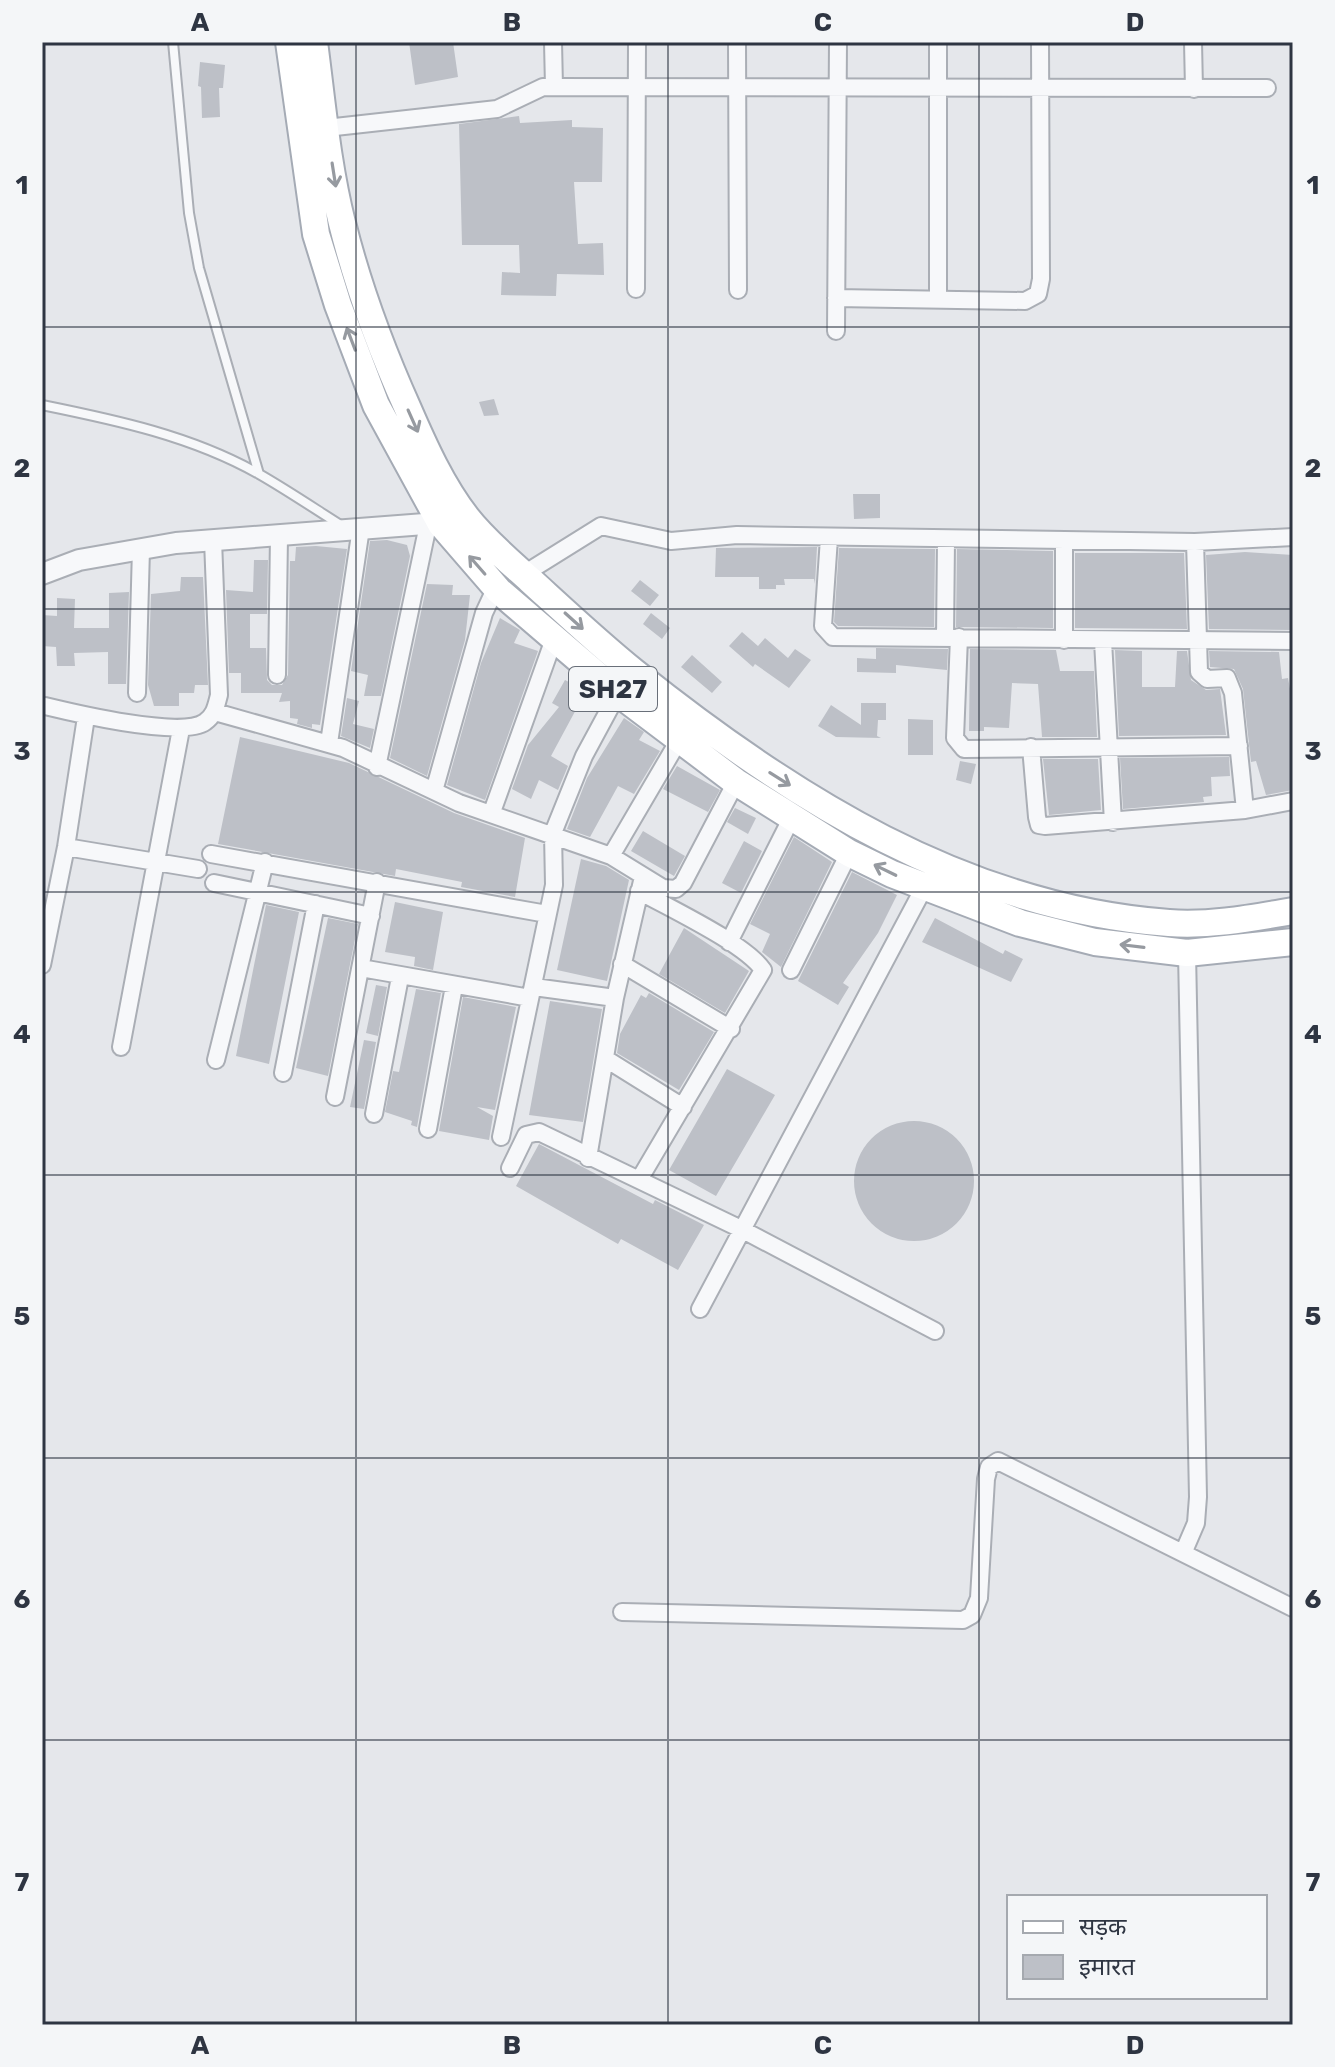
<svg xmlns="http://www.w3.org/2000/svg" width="1335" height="2067" font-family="Rubik,'Noto Sans Devanagari',sans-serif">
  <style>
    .building { fill: #bdc0c7 }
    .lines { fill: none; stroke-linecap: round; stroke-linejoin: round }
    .service-casing { stroke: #aaaeb5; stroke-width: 12 }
    .minor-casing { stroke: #aaaeb5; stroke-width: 20 }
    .tertiary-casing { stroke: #aaaeb5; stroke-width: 24 }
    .primary-casing { stroke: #a5abb5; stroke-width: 30 }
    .service { stroke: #f7f8fa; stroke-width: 8 }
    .minor { stroke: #f7f8fa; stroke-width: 16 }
    .tertiary { stroke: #f7f8fa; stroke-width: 20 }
    .primary { stroke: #fff; stroke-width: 26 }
    .oneway { stroke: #969aa0 }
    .grid { fill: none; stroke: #2e3542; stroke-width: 2; stroke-opacity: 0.55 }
    .labels { text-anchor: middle; stroke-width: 7; stroke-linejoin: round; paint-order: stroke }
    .shield { fill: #f4f6f8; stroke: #696f79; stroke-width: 2 }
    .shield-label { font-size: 26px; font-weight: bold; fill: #2e3542 }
    .neatline { fill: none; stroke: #2e3542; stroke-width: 3 }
    .grid-label { font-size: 26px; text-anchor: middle; font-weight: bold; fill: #2e3542 }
  </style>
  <rect width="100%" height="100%" fill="#e5e7eb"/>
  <path class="building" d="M409,42h44l5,35 -43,8z
    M200,62l25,3 -2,23h-4l1,29 -18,1 -1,-31 -3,-1z
    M519,116l1,7 52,-3v7l31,1 -1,54h-28l4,62 25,-1 1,32 -47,-1 -1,22 -55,-1 1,-23 18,1 -1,-28h-57l-3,-121z
    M494,399l5,16 -15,1 -5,-14z
    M853,494h27v24l-26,1z
    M387,540l20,5 3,11 -29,140h-17l4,-21 -17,-4 19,-130z
    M316,546l31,3 -27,176 -8,-1v4l-15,-4 1,-5 -8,-1v-17l-11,1 3,-9h-41v-20h-12l-3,-83 27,2 1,-32h14l-1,54h-17v34h16l1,32 5,5h10l6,-10 2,-114h5l1,-14z
    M817,547l-2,37 -1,-5h-30l1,6h-9v4h-17v-12h-44l1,-29z
    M839,548l96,1 -1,78 -96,-1 -4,-4z
    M957,549l96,2v77l-97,-1z
    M1245,552l48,3v75l-84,-1 -3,-74z
    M1075,553h109l3,76 -112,-1z
    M181,577h22l5,108h-13l-1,8h-15v13h-25l-6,-21 3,-91 29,-3z
    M640,580l19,15 -9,11 -19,-15z
    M427,584l26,1 -1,10h18l-5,45 -38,136 -37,-18z
    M129,592l-3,92h-18v-32l-34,1 1,13h-18l-1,-19 -14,-1v-31l15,1v-18l18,1 -1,29h35v-35z
    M651,613l19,15 -8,11 -19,-15z
    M500,618l20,12 -6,13 24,8 -53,149 -38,-15 34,-122z
    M742,632l16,14 7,-8 23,20 7,-9 16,11 -22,28 -34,-24 -2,3 -24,-21z
    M876,648l72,1 -1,21 -51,-5v8l-39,-1v-14l19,1z
    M970,649l86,1 4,21h34l3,66h-55l-4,-53 -26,-1 -3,45 -25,-1v4h-15z
    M1115,650l27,1v36h33l2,-36h10l4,29 15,10 14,-1 6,46 -107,1z
    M1209,651l70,1 3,27 6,-1 5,27v85l-27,5 -10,-34 -5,1 -8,-73 -9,-20 -24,-2z
    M692,655l30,27 -10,11 -31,-26z
    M565,680l21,11 -35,65 17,10 -10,24 -19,-10 -8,19 -19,-10 16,-44 31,-38 -7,-4z
    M347,698l12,3 -6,23 21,5 -4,19 -29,-12z
    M861,703h25v17h-8l-1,16 4,2 -45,-1 -18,-11 13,-21 30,20z
    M624,718l20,14 -5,8 21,11 -26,43 -16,-8 -28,51 -23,-8 20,-51z
    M908,719l25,1v35h-25z
    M240,737l109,26 105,50 71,25 -10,59 -54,-10 1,-5 -66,-13 -1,7 -177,-32z
    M1229,757l1,19 -19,1 1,19 -9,1 1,5 -81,7 -3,-51z
    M1043,759h55l3,51 -52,5z
    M960,761l16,3 -5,20 -15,-4z
    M677,766l43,24 -12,22 -45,-23z
    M735,808l21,10 -8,16 -21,-12z
    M643,831l42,25 -11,20 -43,-25z
    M794,837l38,25 -51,105 -19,-15 8,-18 -20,-10z
    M744,841l18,10 -21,42 -19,-10z
    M581,859l25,7 23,14 -22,101 -50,-11z
    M852,872l45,23 -19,38 -35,50 6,4 -11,18 -40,-24z
    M395,902l48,10 -10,58 -19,-4 1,-9 -30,-5z
    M266,905l33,7 -30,152 -33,-8z
    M328,918l30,6 -30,152 -32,-8z
    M935,918l68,36 2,-4 18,9 -12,23 -89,-40z
    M684,928l65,43 -24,42 -66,-39z
    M376,985l11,2 -9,49 -12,-3z
    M416,989l25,4 -24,134 -6,-2 1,-4 -27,-9 8,-41 6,1z
    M649,993l65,39 -35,58 -62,-37 3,-19 21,-39 5,3z
    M463,997l53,10 -21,103 -18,-3 16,9 -4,24 -50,-9z
    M550,1001l52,8 -19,113 -54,-7z
    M364,1040l12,2 -12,67 -14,-2z
    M727,1069l48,26 -59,101 -47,-26z
    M854 1181a60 60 0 1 1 120 0a60 60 0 1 1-120 0Z
    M539,1144l114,60 2,-4 49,25 -26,45 -57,-31 -3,5 -102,-58z"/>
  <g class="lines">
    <defs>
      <path id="service" d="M173,42l16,171 10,55 60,206
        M42,405c74,15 150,31 217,69 28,16 56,35 83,52"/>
      <path id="minor" d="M553,42l1,45
        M737,42l1,248
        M938,42v257
        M1193,42l1,47
        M326,128l171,-19 46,-22 724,1
        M636,289l1,-247
        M836,298l189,3 13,-7 3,-15 -1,-237
        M836,331l2,-289
        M829,538l-6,88 10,11 460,4
        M1064,541v99
        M1195,542l4,130 8,7 20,-1 6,15 12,117
        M524,574l77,-48 70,15 66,-6 458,7 98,-5
        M945,637l1,-97
        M959,637l-4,101 9,11 275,-3
        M1103,641l10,181
        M277,675l2,-139
        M137,693l4,-144
        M45,706c29,7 137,33 160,16 10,-7 11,-16 14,-27l-6,-155
        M215,712l128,36 116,55 152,53 52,32 13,1 7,-6 53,-101
        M329,743l32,-215
        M1031,747l6,70 2,8 6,1 200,-16 48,-9
        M377,767l51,-242
        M434,791l50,-178 7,-15 8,-7
        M492,812l62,-173
        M66,847l132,22
        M211,854l336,60
        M611,856l68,-116
        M214,883l157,33
        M639,891c30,17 107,53 124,79l-124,210
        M729,942l63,-125
        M622,964l109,65
        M42,965l24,-118 20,-130
        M361,968l169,30
        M791,970l58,-117
        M534,987l81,11
        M121,1047l60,-318
        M606,1059l77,48
        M216,1060l49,-198
        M283,1073l33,-169
        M335,1097l42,-215
        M374,1114l26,-137
        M428,1129l26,-143
        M501,1137l53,-252 -1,-52 31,-77 34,-63
        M588,1158l27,-160 27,-117
        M510,1168l16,-33 13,-3 202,97 194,102
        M700,1309l227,-427
        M1184,1551l12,-28 2,-26 -11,-544
        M622,1612l341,8 9,-5 7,-17 7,-119 3,-12 9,-6 295,147"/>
      <path id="tertiary" d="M42,574l37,-14 97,-17 275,-21"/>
      <path id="primary" d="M289,42l27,192 22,71 38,100 65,119 58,67 119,102 118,89 113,71 43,21 128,49 75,19 92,11 106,-11
        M314,42c8,60 13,122 28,181 16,64 39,126 66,186 16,37 34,77 59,109 18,23 42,43 63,62 34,31 68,63 104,92 156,125 331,236 535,251 42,3 83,-5 124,-12"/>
    </defs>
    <use href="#service" class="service-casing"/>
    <use href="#minor" class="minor-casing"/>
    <use href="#tertiary" class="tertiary-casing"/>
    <use href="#primary" class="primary-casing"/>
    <use href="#service" class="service"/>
    <use href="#minor" class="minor"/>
    <use href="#tertiary" class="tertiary"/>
    <use href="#primary" class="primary"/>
  </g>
  <defs><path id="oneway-shaft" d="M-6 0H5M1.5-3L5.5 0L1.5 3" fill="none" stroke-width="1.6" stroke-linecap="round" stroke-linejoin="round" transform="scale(2)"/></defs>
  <g class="oneway">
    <use href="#oneway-shaft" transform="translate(334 175) rotate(81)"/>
    <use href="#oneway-shaft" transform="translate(351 339) rotate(-111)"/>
    <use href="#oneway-shaft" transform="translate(413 421) rotate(66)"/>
    <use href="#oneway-shaft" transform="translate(477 565) rotate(-131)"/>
    <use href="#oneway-shaft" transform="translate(574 621) rotate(42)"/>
    <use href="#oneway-shaft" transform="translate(780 779) rotate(32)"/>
    <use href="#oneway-shaft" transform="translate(885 870) rotate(-154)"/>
    <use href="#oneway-shaft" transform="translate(1132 946) rotate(-173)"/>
  </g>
  <path class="grid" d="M356,42v1983M668,42v1983M979,42v1983M42,327h1251M42,609h1251M42,892h1251M42,1175h1251M42,1458h1251M42,1740h1251"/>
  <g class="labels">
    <rect class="shield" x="569" y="667" width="88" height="44" rx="6"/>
    <g class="shield-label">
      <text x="613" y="698">SH27</text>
    </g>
  </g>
  <rect width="1335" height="2067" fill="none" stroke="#f4f6f8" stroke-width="88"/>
  <rect x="1007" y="1895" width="260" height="104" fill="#f4f6f8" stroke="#a5a9af" stroke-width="2"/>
  <rect x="1023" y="1921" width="40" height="12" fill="#ffffff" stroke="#a5a9af" stroke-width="2"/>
  <text x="1079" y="1935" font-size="24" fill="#2e3542">सड़क</text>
  <rect x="1023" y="1955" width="40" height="24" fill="#bdc0c7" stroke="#a5a9af" stroke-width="2"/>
  <text x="1079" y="1975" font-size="24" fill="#2e3542">इमारत</text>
  <rect x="44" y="44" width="1247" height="1979" class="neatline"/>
  <g class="grid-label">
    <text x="200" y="31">A</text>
    <text x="512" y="31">B</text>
    <text x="823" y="31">C</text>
    <text x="1135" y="31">D</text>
    <text x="22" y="194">1</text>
    <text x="1313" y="194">1</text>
    <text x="22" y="477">2</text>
    <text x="1313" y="477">2</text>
    <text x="22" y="760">3</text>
    <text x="1313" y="760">3</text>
    <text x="22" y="1043">4</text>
    <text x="1313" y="1043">4</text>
    <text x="22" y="1325">5</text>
    <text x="1313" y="1325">5</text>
    <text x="22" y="1608">6</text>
    <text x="1313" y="1608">6</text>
    <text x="22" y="1891">7</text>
    <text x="1313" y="1891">7</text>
    <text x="200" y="2054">A</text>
    <text x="512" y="2054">B</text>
    <text x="823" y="2054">C</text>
    <text x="1135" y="2054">D</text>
  </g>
</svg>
